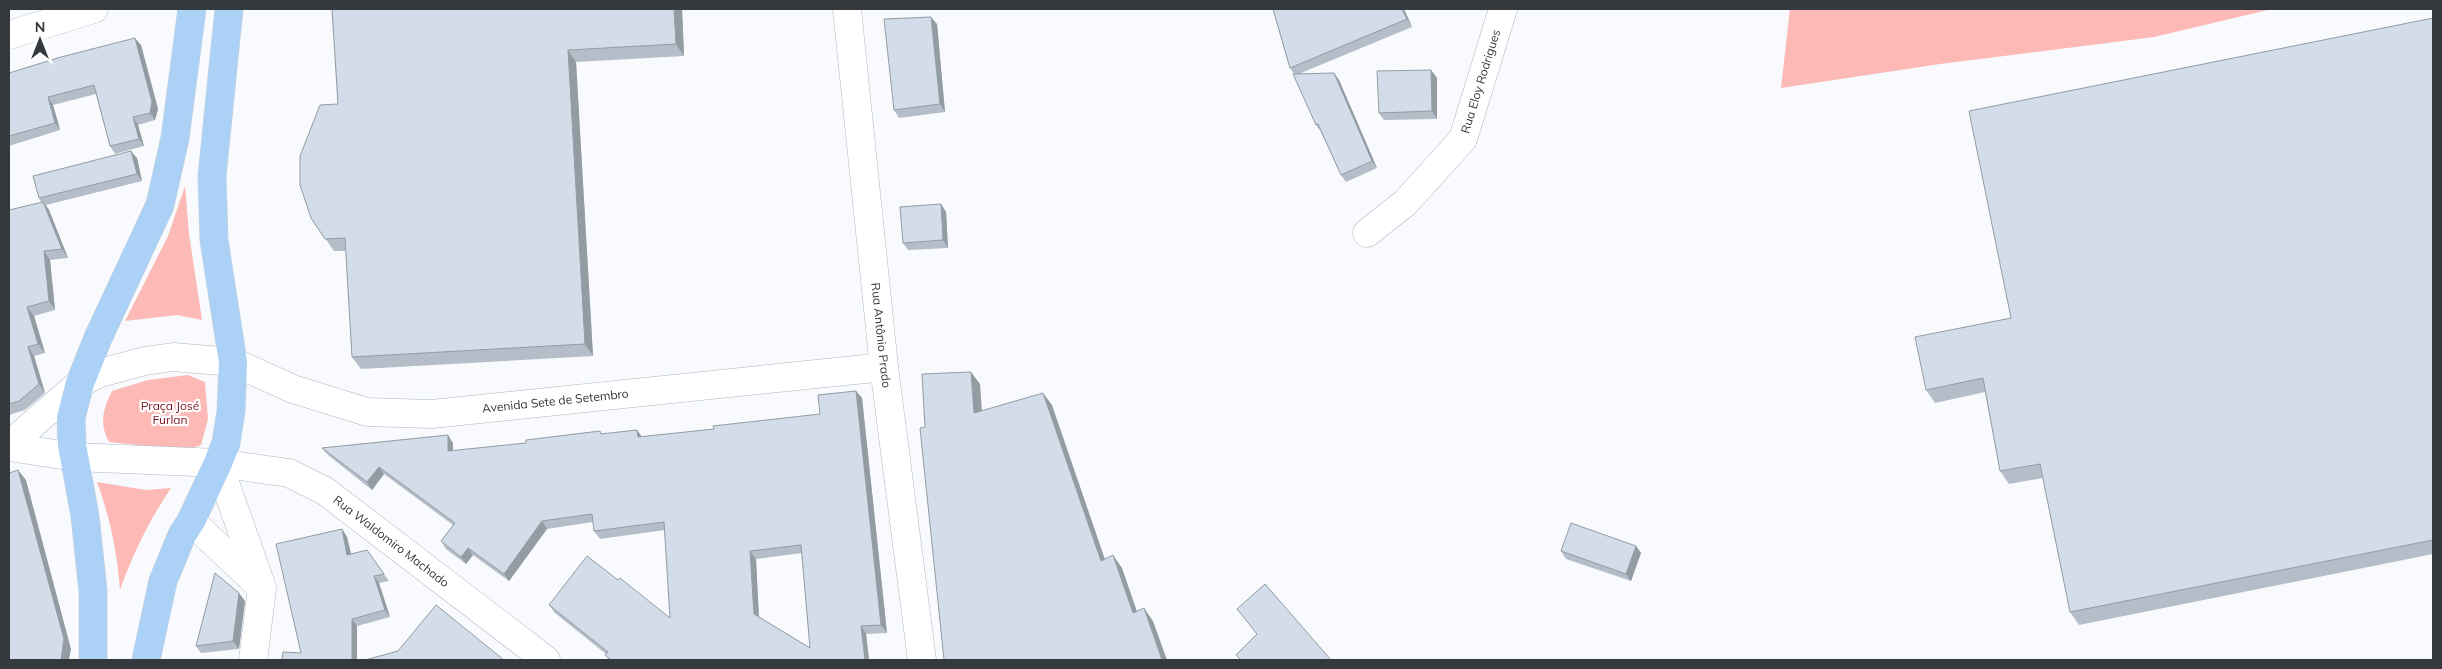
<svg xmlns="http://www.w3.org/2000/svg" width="2442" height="669" font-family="Mulish,sans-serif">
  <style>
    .green { fill: #fcb9b5 }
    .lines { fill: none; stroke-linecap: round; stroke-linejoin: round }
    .minor-casing { stroke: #adb8c3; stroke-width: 29 }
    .tertiary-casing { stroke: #adb8c3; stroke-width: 29 }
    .secondary-casing { stroke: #adb8c3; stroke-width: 29 }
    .primary-casing { stroke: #d6d7d8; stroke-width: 29 }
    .minor { stroke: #fff; stroke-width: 28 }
    .tertiary { stroke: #fff; stroke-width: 28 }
    .secondary { stroke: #fff; stroke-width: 28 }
    .primary { stroke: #abd1f6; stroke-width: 28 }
    .wall { fill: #b5bec8; fill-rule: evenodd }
    .shaded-wall { fill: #939ba3 }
    .building { fill: #d2dde9; stroke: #939ba3; fill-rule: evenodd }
    .labels { text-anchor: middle; stroke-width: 4.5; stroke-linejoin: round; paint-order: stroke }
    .street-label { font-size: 12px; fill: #34393d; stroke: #fff }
    .park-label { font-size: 12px; fill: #7a121c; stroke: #fff }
  </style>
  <rect width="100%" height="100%" fill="#f8fafd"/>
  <path class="green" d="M1790,9h482l-118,28 -214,27 -159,24z
    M185,186l4,48 13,86 -25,-5 -52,6 43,-85z
    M188,375l17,7 3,37 -7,26 -14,5 -78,-8c-10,-18 -6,-33 3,-51l36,-11z
    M97,482l49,8 25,-2c-22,33 -38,65 -51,102 -3,-39 -10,-72 -23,-108z"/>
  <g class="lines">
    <defs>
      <g id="minor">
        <path id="s1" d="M1367,233l38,-30 58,-64 40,-130"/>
        <path d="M218,463l42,119"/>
        <path d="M191,521l71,67 -9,72"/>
      </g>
      <g id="tertiary">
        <path d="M9,35l85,-26"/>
        <path id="s2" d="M9,445l71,-62 20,-10 45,-12 28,-4 60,5 60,27 74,23 65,2 452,-47"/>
        <path id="s3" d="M9,447l66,10 143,6 71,10 36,18 221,169"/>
      </g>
      <g id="secondary">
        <path id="s4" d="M847,9l37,358 38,293"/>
      </g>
      <path id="primary" d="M93,660v-69l-8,-75 -13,-71 -1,-27 9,-35 18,-45 62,-133 15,-67 17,-129
        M146,660l17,-79 19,-46 9,-14 27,-58 8,-20 5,-32 2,-49 -19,-122 -2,-64 17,-167"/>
    </defs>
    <use href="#minor" class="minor-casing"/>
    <use href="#tertiary" class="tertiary-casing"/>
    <use href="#secondary" class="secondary-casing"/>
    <use href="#primary" class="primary-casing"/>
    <use href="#minor" class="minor"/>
    <use href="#tertiary" class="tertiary"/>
    <use href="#secondary" class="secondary"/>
    <use href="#primary" class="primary"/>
  </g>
  <path class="wall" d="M332,9h350l2,47 -108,6 17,294 -232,13 -9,-12 -6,-106h-12l-23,-33 27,-114z
    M1273,9h131l8,18 -111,46 38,7 38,88 -31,14 -5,-7 -20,-43 -5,-7 -22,-51 -4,-6z
    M2433,18v536l-354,71 -9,-13 -27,-134 -34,6 -9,-13 -15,-79 -50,11 -9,-13z
    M937,24l8,88 -46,6 -5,-8z
    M141,45l17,64 -3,11 -17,5 6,21 -29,8 -5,-8 -14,-52 -43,11 7,25 -51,16v-73z
    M1431,70l6,8v41l-53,1 -5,-7z
    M137,158l5,23 -96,24 3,5 19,48 -18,2 5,50 -21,6 11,37 -11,3 11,37 -20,17 -16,5v-205l32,-8 -2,-4z
    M941,204l5,8 2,36 -40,2 -5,-7z
    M856,391l6,7 25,235 -21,1 3,26h-260l-4,-5 1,-1 -51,-41 -6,-8 121,13 -5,-88 -65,9 -6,-8 -1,-9 -46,7 -38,52 -36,-26 -7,9 -20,-15 -5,-8 12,-16 -69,-51 -12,16 -44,-35 -6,-7 131,-5v8l73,-8 111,-13 5,7 72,-8 106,-15zM802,553l8,95 -51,-31 -3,-58z
    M342,529l5,8 4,17 16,-4 22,31 -10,2 11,34 -33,9v34l-56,-7z
    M1636,546l5,7 -10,28 -65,-22 -5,-8z
    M245,601l-6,48 -38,4 -5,-7z"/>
  <path class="shaded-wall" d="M674,9h8l2,47 -8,-12z
    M1402,9h2l8,18 -5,-8z
    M931,17l6,7 8,88 -5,-8z
    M135,38l6,7 17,64 -3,11 -5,-7z
    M568,50l8,12 17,294 -8,-12z
    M1431,70l6,8v41l-5,-8z
    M1334,73l5,7 38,88 -5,-7z
    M48,97l5,8 7,25 -5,-7z
    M133,117l5,8 6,21 -5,-7z
    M131,151l6,7 5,23 -5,-7z
    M43,202l6,8 19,48 -6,-9z
    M941,204l5,8 2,36 -5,-8z
    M44,251l6,9 5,50 -6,-9z
    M27,307l7,9 11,37 -7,-9z
    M28,347l6,9 11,37 -6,-9z
    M971,372l9,12 3,42 -9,-13z
    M856,391l6,7 25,235 -6,-8z
    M1043,393l9,12 58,169 -9,-13z
    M637,430l5,7h-4z
    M448,435l5,8v16l-5,-8z
    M379,467l5,7 -12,16 -5,-8z
    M18,470l8,10 45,169 -2,11h-8z
    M542,521l5,8 -38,52 -5,-7z
    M342,529l5,8 6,25 -6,-7z
    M1636,546l5,7 -10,28 -5,-7z
    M468,548l5,7 -7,9 -5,-7z
    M750,551l6,8 3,62 -5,-7z
    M1113,555l9,13 20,58 -9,-13z
    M374,576l5,7 11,34 -5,-7z
    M239,593l6,8 -6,48 -6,-8z
    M1144,608l9,13 14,39h-5z
    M352,619l5,7v34h-5z
    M861,626l5,8 3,26h-4z"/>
  <path class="building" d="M332,9h342l2,35 -108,6 17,294 -233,13 -7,-119 -20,1 -14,-21 -11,-33v-29l20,-51 18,-1z
    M1273,9h129l5,10 -117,49z
    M931,17l9,87 -46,6 -10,-91z
    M2433,18v522l-363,72 -30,-148 -40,7 -17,-93 -57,12 -11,-53 96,-19 -42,-207z
    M135,38l17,64 -2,11 -17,4 6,22 -29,7 -16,-61 -46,12 7,26 -46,13v-63l52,-16z
    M1431,70l1,41 -53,2 -2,-42z
    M1334,73l38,88 -31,14 -23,-51 -2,1 -23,-51z
    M131,151l6,23 -98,24 -6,-22z
    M43,202l19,47 -18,2 5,50 -22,6 11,37 -10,3 11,37 -20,17 -10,3v-194z
    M941,204l2,36 -40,3 -3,-36z
    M971,372l3,41 69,-20 58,168 12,-6 20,58 11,-5 18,52h-218l-24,-232 5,-1 -3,-53z
    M856,391l25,234 -20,1 4,34h-254l-6,-5 3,-3 -59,-47 38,-49 31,24 2,-2 50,40 -6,-96 -70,9 -2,-17 -50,7 -38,53 -36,-26 -7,9 -20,-16 14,-18 -76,-56 -12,15 -45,-34 126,-13v16l78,-8v-3l74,-9 1,3 36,-4 1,7 76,-8 -1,-3 107,-12 -2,-19zM801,545l9,103 -56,-34 -4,-63z
    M18,470l46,169 -3,21h-52v-187z
    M1571,523l65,23 -10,28 -65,-23z
    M342,529l5,26 20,-5 17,24 -10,2 11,34 -33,9v41h-70l1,-8 18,1 -25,-109z
    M215,573l24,20 -6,48 -37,5z
    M1265,584l66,76h-90l-5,-5 21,-21 -20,-25z
    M436,605l68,55h-139l33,-9z"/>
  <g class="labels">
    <g class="street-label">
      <text dy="4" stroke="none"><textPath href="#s1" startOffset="195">Rua Eloy Rodrigues</textPath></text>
      <text dy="4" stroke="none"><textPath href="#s4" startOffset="328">Rua Antônio Prado</textPath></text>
      <text dy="4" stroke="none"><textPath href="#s2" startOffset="584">Avenida Sete de Setembro</textPath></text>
      <text dy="4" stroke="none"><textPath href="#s3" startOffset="405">Rua Waldomiro Machado</textPath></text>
    </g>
    <g class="park-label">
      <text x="170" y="410">Praça José<tspan x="170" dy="14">Furlan</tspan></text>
    </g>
  </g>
  <rect width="2442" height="669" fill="none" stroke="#34393d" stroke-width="20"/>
  <g transform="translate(40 40)" stroke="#ffffff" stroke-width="4" paint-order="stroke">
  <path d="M0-4L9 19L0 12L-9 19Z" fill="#34393d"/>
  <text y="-8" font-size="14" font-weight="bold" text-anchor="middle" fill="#34393d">N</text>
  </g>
</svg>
